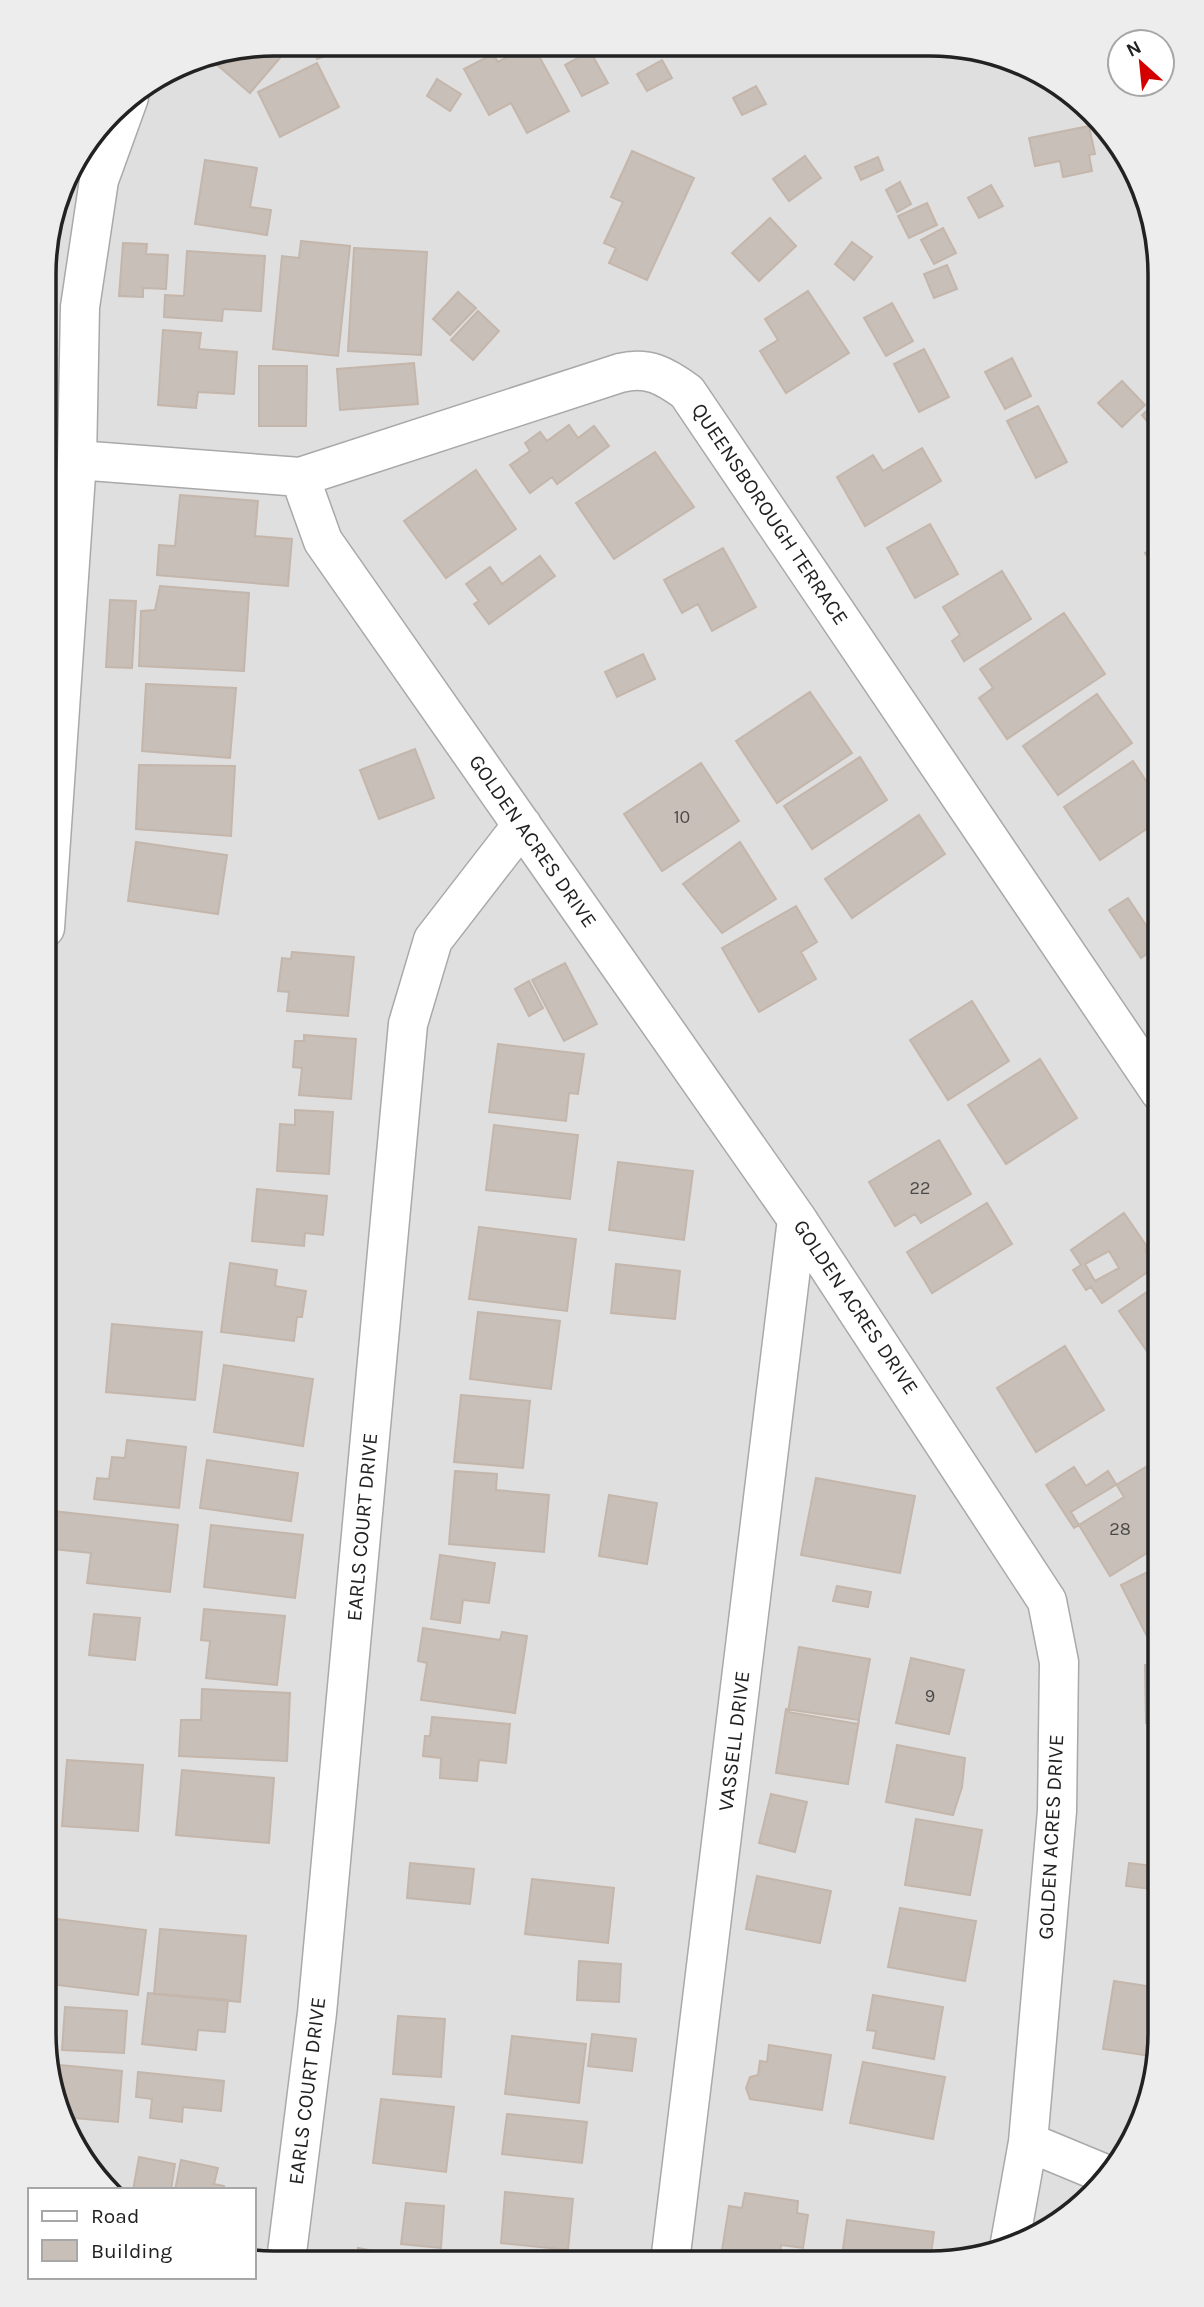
<svg xmlns="http://www.w3.org/2000/svg" width="1204" height="2307" font-family="Karla,sans-serif">
  <style>
    .residential { fill: #e0dfdf }
    .building { fill: #c7bfb8; stroke: #c4b6ab; stroke-width: 2; fill-rule: evenodd }
    .lines { fill: none; stroke-linecap: round; stroke-linejoin: round }
    .minor-casing { stroke: #a9a9a9; stroke-width: 41 }
    .minor { stroke: #fff; stroke-width: 38 }
    .labels { text-anchor: middle; stroke-width: 5; stroke-linejoin: round; paint-order: stroke }
    .number-label { font-size: 18px; fill: #4b4948 }
    .street-label { font-size: 21px; fill: #222; stroke: #fff }
    .rim { fill: none; stroke: #222; stroke-width: 3.5 }
  </style>
  <rect width="100%" height="100%" fill="#f2efe9"/>
  <path class="residential" d="M274,44l700,4 107,53 67,100 12,73v1774l-17,73 -31,52 -54,51 -55,27 -73,12 -676,-2v-71h-142l-56,-84 -12,-73 2,-1788 22,-73 54,-71 65,-40z"/>
  <path class="building" d="M274,44h18l-42,49 -42,-36z
    M312,44h47l-42,15z
    M529,45h4l36,66 -42,22 -16,-30 -22,12 -25,-46 29,-15 5,8z
    M689,46h21l-16,10z
    M590,51l18,32 -26,13 -17,-31z
    M662,60l10,18 -25,13 -10,-17z
    M317,63l22,44 -59,30 -22,-45z
    M437,79l24,15 -11,17 -23,-15z
    M756,86l10,18 -24,11 -9,-17z
    M1089,126l6,28 -6,1 3,16 -29,6 -3,-16 -25,5 -6,-28z
    M632,151l62,27 -47,102 -38,-17 7,-15 -12,-5 19,-41 -12,-5z
    M805,156l16,22 -32,23 -16,-22z
    M878,157l5,13 -22,10 -6,-13z
    M205,160l52,8 -7,39 21,3 -4,25 -72,-11z
    M900,182l11,22 -14,8 -11,-22z
    M991,185l12,21 -24,12 -11,-20z
    M927,203l10,22 -28,13 -11,-22z
    M770,218l26,28 -37,35 -27,-28z
    M943,228l13,25 -22,11 -13,-24z
    M301,241l49,5 -12,110 -65,-7 9,-93 17,2z
    M852,242l20,15 -18,23 -19,-16z
    M123,243l24,1 -1,10 22,1 -2,34 -23,-1v9l-24,-1z
    M354,248l73,4 -6,103 -73,-4z
    M187,251l78,5 -4,55 -38,-2 -1,12 -58,-4 1,-22 19,1z
    M947,265l10,24 -23,9 -10,-24z
    M808,291l41,62 -63,40 -26,-42 18,-11 -13,-21z
    M458,292l18,16 -26,27 -17,-16z
    M892,303l21,38 -27,15 -22,-38z
    M478,311l21,20 -26,29 -22,-20z
    M163,330l38,3 -2,16 38,3 -3,42 -36,-2 -2,16 -38,-3z
    M924,349l25,48 -30,15 -25,-48z
    M1012,358l19,38 -26,13 -20,-37z
    M414,363l4,41 -78,6 -3,-41z
    M259,366h48l-1,60h-47z
    M1122,381l23,24 -23,22 -24,-24z
    M1160,399v38l-18,-22z
    M1038,406l29,56 -31,16 -29,-57z
    M569,425l9,13 16,-12 15,20 -52,38 -5,-7 -22,16 -20,-28 20,-14 -5,-8 15,-11 7,9z
    M922,448l19,33 -76,45 -28,-49 36,-22 10,16z
    M655,452l39,55 -80,52 -38,-56z
    M476,470l40,59 -70,49 -42,-57z
    M180,495l78,6 -3,35 37,3 -4,47 -131,-11 2,-30 16,1z
    M930,524l28,50 -43,24 -28,-50z
    M1160,544v31l-15,-22z
    M723,548l33,59 -44,24 -14,-27 -16,9 -18,-33z
    M540,556l15,20 -66,48 -15,-20 5,-3 -13,-17 24,-17 12,17z
    M1002,571l29,48 -67,42 -12,-20 8,-6 -17,-28z
    M160,586l89,7 -5,78 -105,-5 2,-55 14,-1z
    M110,600l26,1 -4,67 -26,-1z
    M1064,613l41,61 -98,65 -28,-41 14,-10 -13,-19z
    M643,654l12,25 -38,18 -12,-25z
    M146,684l90,4 -6,70 -88,-7z
    M810,692l42,61 -75,50 -41,-62z
    M1097,694l35,49 -74,52 -35,-49z
    M415,749l19,49 -55,21 -19,-49z
    M860,757l27,43 -75,49 -28,-43z
    M1133,761l27,41v18l-60,40 -36,-53z
    M701,763l38,58 -77,50 -38,-57z
    M139,765l96,1 -4,70 -95,-7z
    M919,815l26,39 -93,64 -27,-39z
    M136,842l91,13 -9,59 -90,-13z
    M740,842l36,57 -54,34 -39,-49z
    M1128,898l31,47 -18,13 -32,-48z
    M796,906l21,36 -16,10 15,27 -57,33 -37,-64z
    M292,952l62,5 -6,59 -61,-5 2,-19 -11,-1 4,-33 9,1z
    M565,963l32,61 -33,17 -32,-61z
    M529,981l14,27 -14,8 -14,-27z
    M972,1001l37,60 -61,39 -38,-60z
    M304,1035l52,4 -5,60 -52,-4 3,-27 -9,-1 2,-26h9z
    M498,1044l86,10 -6,40 -9,-1 -3,28 -77,-9z
    M1040,1059l37,59 -71,46 -38,-59z
    M295,1110l38,2 -4,62 -52,-3 3,-47 15,1z
    M494,1125l84,10 -8,64 -84,-9z
    M939,1140l32,54 -50,29 -6,-9 -20,12 -26,-44z
    M618,1162l75,9 -9,69 -75,-10z
    M257,1189l70,7 -4,39 -18,-2 -1,13 -52,-5z
    M987,1203l25,41 -80,49 -25,-41z
    M1124,1213l24,35 -3,2 10,17 -53,36 -11,-16 -5,3 -13,-20 8,-5 -10,-15zM1109,1251l10,17 -24,13 -10,-17z
    M479,1227l97,12 -9,72 -98,-12z
    M230,1263l47,7 -2,16 31,5 -4,26h-5l-3,24 -73,-9z
    M616,1264l64,7 -5,48 -64,-6z
    M1160,1283v77l-5,3 -36,-52z
    M478,1312l82,9 -9,68 -81,-10z
    M112,1324l90,8 -7,68 -89,-8z
    M1065,1346l39,64 -68,42 -39,-64z
    M224,1365l89,14 -10,67 -89,-14z
    M461,1395l69,6 -7,67 -69,-6z
    M127,1440l59,7 -7,61 -85,-9 3,-21 12,1 3,-22 13,1z
    M1159,1459l1,86 -50,31 -39,-64z
    M207,1460l91,13 -7,48 -91,-13z
    M1074,1467l12,19 22,-15 16,26 -50,31 -28,-43z
    M455,1471l42,3 -1,16 53,5 -5,57 -95,-8z
    M816,1478l99,18 -15,77 -99,-18z
    M609,1495l48,8 -10,61 -48,-8z
    M44,1510l134,15 -8,67 -83,-9 4,-30 -47,-5z
    M211,1525l92,10 -8,63 -91,-11z
    M440,1555l55,8 -6,40 -26,-3 -3,23 -29,-4z
    M1160,1566v86l-4,2 -35,-69z
    M837,1586l34,6 -3,15 -35,-6z
    M204,1609l81,7 -8,69 -71,-7 4,-37 -9,-1z
    M94,1614l46,4 -5,42 -46,-5z
    M423,1628l77,12 2,-8 25,4 -12,77 -94,-13 6,-37 -9,-2z
    M799,1647l71,12 -12,65 -70,-12z
    M911,1658l53,12 -15,64 -53,-11z
    M1145,1665h15v57l-14,1z
    M202,1689l88,4 -3,68 -108,-5 2,-36h20z
    M786,1709l73,11 -11,64 -72,-11z
    M432,1717l78,7 -4,39 -27,-3 -2,21 -37,-3 1,-20 -18,-2 2,-20h5z
    M897,1745l68,13 -3,29 -9,28 -67,-13z
    M67,1760l76,5 -5,66 -76,-5z
    M182,1770l92,8 -5,65 -93,-8z
    M771,1794l36,8 -12,50 -36,-9z
    M916,1819l66,11 -12,65 -65,-10z
    M410,1863l64,6 -4,35 -63,-6z
    M1129,1863l31,4v23l-34,-4z
    M757,1876l74,15 -11,52 -74,-14z
    M532,1879l82,9 -6,55 -83,-9z
    M900,1908l76,13 -11,60 -77,-14z
    M57,1919l89,11 -8,65 -89,-11z
    M160,1929l86,7 -6,66 -86,-8z
    M579,1961l42,3 -2,38 -42,-2z
    M1114,1981l46,7 -2,69 -55,-8z
    M148,1993l80,7 -3,32 -27,-2 -2,20 -54,-6z
    M873,1995l70,12 -9,52 -61,-11 3,-17 -9,-1z
    M65,2007l62,4 -3,42 -62,-3z
    M398,2016l47,3 -4,58 -48,-3z
    M592,2034l44,5 -4,32 -44,-5z
    M512,2036l74,8 -7,59 -74,-9z
    M769,2045l62,10 -9,55 -72,-11 -4,-11 4,-11 8,-2 2,-14 7,1z
    M863,2062l82,15 -12,62 -83,-16z
    M49,2064l73,7 -4,51 -55,-5 -7,-11z
    M138,2072l86,9 -3,30 -38,-4 -1,15 -32,-4 2,-19 -16,-2z
    M381,2099l73,8 -8,65 -73,-9z
    M507,2114l80,8 -5,41 -80,-9z
    M139,2157l36,7 -4,26h-38z
    M181,2160l37,8 -4,16 10,2 -1,4h-48z
    M505,2192l68,7 -5,51 -67,-7z
    M745,2193l53,8 -1,12 11,2 -5,33 -22,-3 -2,18h-59l9,-57 13,2z
    M406,2203l38,3 -3,42 -40,-4z
    M847,2220l87,12 -4,31h-89z
    M358,2248l32,6 -1,8h-34z"/>
  <g class="lines">
    <defs>
      <path id="minor" d="M77,460l223,17 320,-104c28,-7 45,3 67,19l473,700
        M300,477l23,64 474,678 250,382 12,61 -2,149 -29,331 -19,106
        M45,928l32,-468 3,-153 19,-127 30,-83
        M1028,2142l82,34
        M286,2261l31,-248 91,-989 25,-84 89,-115
        M670,2262l127,-1043"/>
    </defs>
    <use href="#minor" class="minor-casing"/>
    <use href="#minor" class="minor"/>
  </g>
  <g class="labels">
    <g class="number-label">
      <text x="682" y="823">10</text>
      <text x="920" y="1194">22</text>
      <text x="1120" y="1535">28</text>
      <text x="930" y="1702">9</text>
    </g>
    <g class="street-label">
      <text transform="translate(770 514) rotate(56)" y="7">QUEENSBOROUGH TERRACE</text>
      <text transform="translate(533 841) rotate(55)" y="7">GOLDEN ACRES DRIVE</text>
      <text transform="translate(856 1307) rotate(56)" y="7">GOLDEN ACRES DRIVE</text>
      <text transform="translate(362 1527) rotate(-85)" y="7">EARLS COURT DRIVE</text>
      <text transform="translate(734 1741) rotate(-83)" y="7">VASSELL DRIVE</text>
      <text transform="translate(1051 1837) rotate(-87)" y="7">GOLDEN ACRES DRIVE</text>
      <text transform="translate(307 2091) rotate(-83)" y="7">EARLS COURT DRIVE</text>
    </g>
  </g>
  <path d="M0 0H1204V2307H0ZM274 56H930A218 218 0 0 1 1148 274V2033A218 218 0 0 1 930 2251H274A218 218 0 0 1 56 2033V274A218 218 0 0 1 274 56Z" fill="#ededed" fill-rule="evenodd"/>
  <path class="rim" d="M274 56H930A218 218 0 0 1 1148 274V2033A218 218 0 0 1 930 2251H274A218 218 0 0 1 56 2033V274A218 218 0 0 1 274 56Z"/>
  <rect x="28" y="2188" width="228" height="91" fill="#ffffff" stroke="#a7a7a7" stroke-width="2"/>
  <rect x="42" y="2211" width="35" height="10" fill="#ffffff" stroke="#a7a7a7" stroke-width="2"/>
  <text x="91" y="2223" font-size="21" fill="#222222">Road</text>
  <rect x="42" y="2240" width="35" height="21" fill="#c7bfb8" stroke="#a7a7a7" stroke-width="2"/>
  <text x="91" y="2258" font-size="21" fill="#222222">Building</text>
  <g transform="translate(1141 63) rotate(333)"><circle r="33" fill="#ffffff" stroke="#a7a7a7" stroke-width="2"/>
  <path d="M0-5L12 26L0 18L-12 26Z" fill="#d40000"/>
  <text y="-10" font-size="19" font-weight="bold" text-anchor="middle" fill="#222222">N</text>
  </g>
</svg>
